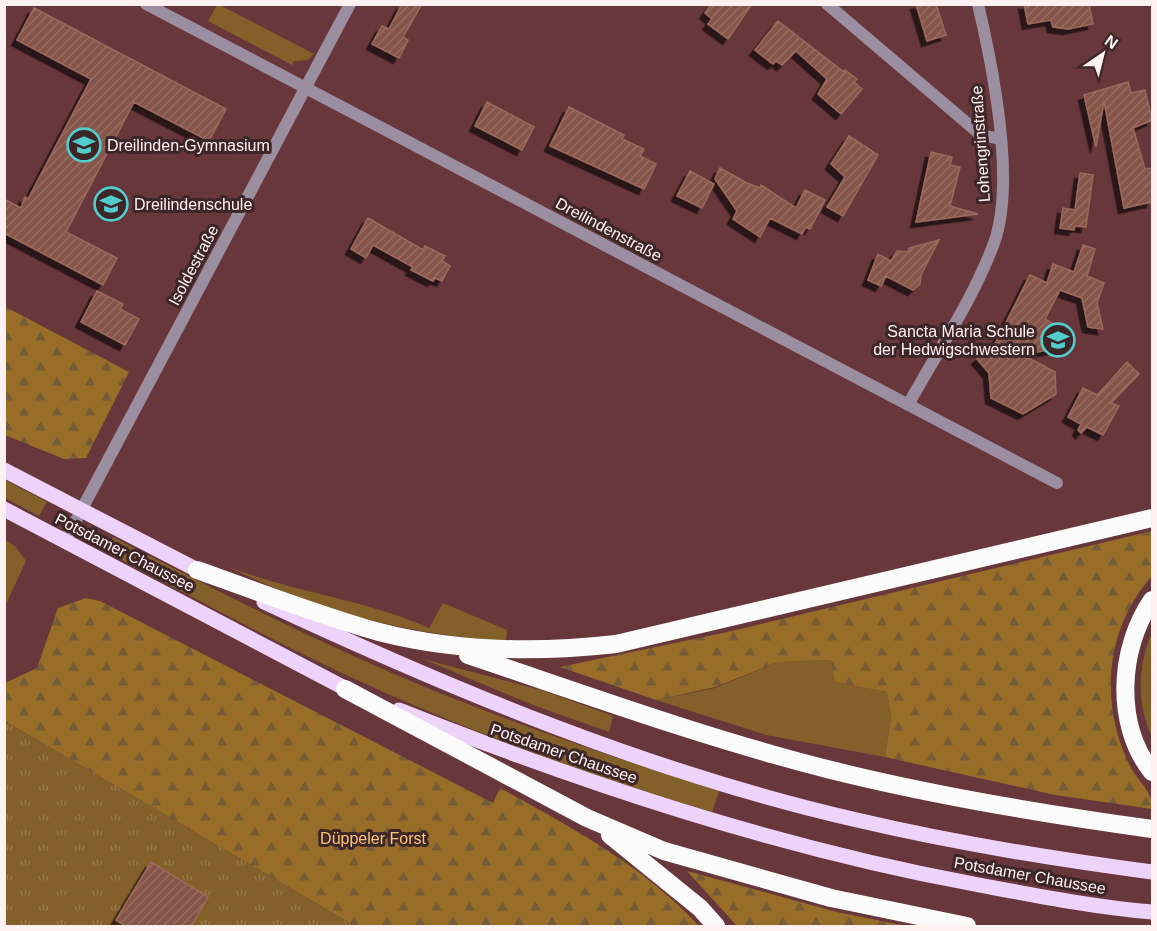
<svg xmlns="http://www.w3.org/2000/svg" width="1157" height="931" font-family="Helvetica,sans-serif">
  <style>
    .green { fill: #836029 }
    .forest { fill: url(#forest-firs) }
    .park { fill: url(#park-tufts) }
    .building { fill: url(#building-hatch); stroke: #9c695c; stroke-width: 1.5; filter: url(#shadow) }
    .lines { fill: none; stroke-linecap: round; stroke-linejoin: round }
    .minor { stroke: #9b8ea1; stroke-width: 12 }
    .primary { stroke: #edd3f9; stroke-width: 15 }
    .motorway { stroke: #fbfbfb; stroke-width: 18 }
    .labels { text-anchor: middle; stroke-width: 6; stroke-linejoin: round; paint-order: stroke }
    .street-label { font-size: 16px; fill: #fef1f2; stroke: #3d2628 }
    .poi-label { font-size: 16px; fill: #fef1f2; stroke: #3d2628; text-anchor: start }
    .park-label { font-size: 16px; fill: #fdc573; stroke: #3d2628 }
  </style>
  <defs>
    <pattern id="forest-firs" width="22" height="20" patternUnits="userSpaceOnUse" patternTransform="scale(1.5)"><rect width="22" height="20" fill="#976d28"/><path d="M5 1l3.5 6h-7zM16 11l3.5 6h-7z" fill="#755c37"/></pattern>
    <pattern id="park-tufts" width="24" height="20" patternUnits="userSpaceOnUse" patternTransform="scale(1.5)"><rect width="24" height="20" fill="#836029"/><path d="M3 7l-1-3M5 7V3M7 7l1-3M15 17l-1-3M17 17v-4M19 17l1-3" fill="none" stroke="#967748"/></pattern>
    <pattern id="building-hatch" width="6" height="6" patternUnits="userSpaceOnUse" patternTransform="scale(1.5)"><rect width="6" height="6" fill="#855448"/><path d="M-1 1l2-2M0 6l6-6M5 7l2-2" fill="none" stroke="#976d63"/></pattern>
    <filter id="shadow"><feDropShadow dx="-5.5" dy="5.5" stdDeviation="0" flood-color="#0009"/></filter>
  </defs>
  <rect width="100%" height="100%" fill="#67373b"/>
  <path class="green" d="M217,5h3l94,49 -6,6 -14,1 -2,4 -84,-44z
    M5,480l42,22 -8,14 -34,-18z
    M113,537c106,55 213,110 324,155 92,37 187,69 282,99l-7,21c-134,-40 -267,-89 -393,-150 -73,-35 -143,-74 -214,-111z
    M5,540l10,6 11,15 -21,45z
    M226,566c66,26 139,33 203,62l14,-25 64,27 -1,11c-104,-7 -186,-30 -280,-75z
    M1152,632v105c-16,-34 -14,-72 0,-105z
    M423,659l121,32 69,25 -4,16 -76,-27z
    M831,660l4,22 52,10 4,25 -6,40 -119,-22 -110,-35 59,-12 63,-26z"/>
  <path class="forest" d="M4,306l125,66 -43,86 -22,1 -59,-24z
    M1152,531v45c-47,52 -53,128 -22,190 8,16 23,25 22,43l-97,-14 -170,-38 6,-40 -4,-25 -52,-10 -4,-22 -53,2 -63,25 -59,13 -96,-33 163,-34z
    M86,598l14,3 393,202 7,-15c71,39 144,78 199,138h-344l-350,-205v-38l32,-15 21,-60z
    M687,871l150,41 69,14h-169z"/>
  <path class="park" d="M5,721l350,205h-350z"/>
  <path class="building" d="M402,4h20l-19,33 5,3 -9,18 -27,-14 10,-18 7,3z
    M712,4h40l-24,35 -20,-15 4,-5 -7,-6z
    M916,4h20l10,31 -19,6z
    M1024,4h65l4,20 -25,5 -15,-2 -2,-7 -23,4z
    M34,8l192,101 -17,32 -75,-39 -68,130 51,26 -14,27 -99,-52v-34l17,9 4,-11 3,2 63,-120 -74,-39z
    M778,21l66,51 1,-2 12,9 -3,3 8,7 -21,25 -23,-20 9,-15 -31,-28 -14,14 -6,-4 -3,3 -18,-14z
    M1128,82l3,11 14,-3 7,30 -19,8 12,41 7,-1v34l-28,6 -20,-107 -8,46 -12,-52z
    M487,102l47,25 -12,23 -47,-24z
    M569,107l55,28 -2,4 22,10 -4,7 16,8 -12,25 -94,-43z
    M849,136l29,19 -35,61 -16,-9 18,-30 -14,-13z
    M931,152l21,5 -2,8 10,2 -10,39 28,8 -62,8z
    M720,168l27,15 13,5 1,-3 35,23 9,-18 20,10 -15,29 -4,-2 -4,7 -32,-16 -10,19 -27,-18 4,-8 -22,-32z
    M690,171l24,13 -12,24 -25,-12z
    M1080,173l13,2 -7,52 -11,-1 -1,4 -14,-2 3,-20 12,2z
    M368,218l55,32 2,-4 20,10 -3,5 8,5 -8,15 -7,-3 -2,3 -22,-11 2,-3 -40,-22 -7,13 -15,-9z
    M939,240l-18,35 -1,9 -7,6 -27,-14 -5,10 -13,-6 10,-26 13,7 6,-10 11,1 1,-4z
    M1083,245l12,4 -8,27 17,7 -7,20 6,26 -15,-2 -6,-29 -22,-8 -15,29 13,8 4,20 -39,8 32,17 1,22 -33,20 -32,-16 -2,-25 -12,-14 19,-17 34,-67 17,8 6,-19 21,8z
    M97,291l26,13 -3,5 19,10 -14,26 -44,-23z
    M1127,362l12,12 -28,29 8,3 -16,29 -16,-8 -6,6 -3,-3 3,-6 -13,-7 15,-29 14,7z
    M151,862l57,35 -17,30h-64l-11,-7z"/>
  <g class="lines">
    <path class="minor" d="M146,4l911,479
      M827,4l154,131 19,4
      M908,405c29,-53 65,-105 86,-162 22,-61 -1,-175 -16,-239
      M65,541l285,-537"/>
    <path class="primary" d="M4,470l203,105
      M4,509l350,184
      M264,602c191,89 387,171 593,218 98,23 196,39 295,52
      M399,710c187,74 376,137 575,174 59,11 119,23 178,28"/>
    <path class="motorway" d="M197,570c60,21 120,45 182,62 78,20 157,21 237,12l536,-126
      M1152,600c-33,48 -38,124 0,172
      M468,655c119,40 237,83 359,114 107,27 216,45 325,60
      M345,689l242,129 77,33 167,47 136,28
      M610,835l90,73 16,18"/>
  </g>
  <defs>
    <symbol id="school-ring" viewBox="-11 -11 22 22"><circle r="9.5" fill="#3d2628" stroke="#52cdcd" stroke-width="1.5"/><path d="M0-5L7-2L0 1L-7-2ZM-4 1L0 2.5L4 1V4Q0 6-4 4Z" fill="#52cdcd"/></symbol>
  </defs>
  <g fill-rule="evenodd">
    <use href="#school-ring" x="65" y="126" width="38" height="38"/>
    <use href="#school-ring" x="92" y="185" width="38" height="38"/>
    <use href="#school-ring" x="1039" y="321" width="38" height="38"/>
  </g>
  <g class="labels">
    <g class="street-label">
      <text transform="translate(980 144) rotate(-94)" y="6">Lohengrinstraße</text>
      <text transform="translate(609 229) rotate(28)" y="6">Dreilindenstraße</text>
      <text transform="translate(193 265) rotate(-62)" y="6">Isoldestraße</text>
      <text transform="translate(125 552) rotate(27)" y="6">Potsdamer Chaussee</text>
      <text transform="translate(564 753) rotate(19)" y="6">Potsdamer Chaussee</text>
      <text transform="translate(1030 875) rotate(10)" y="6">Potsdamer Chaussee</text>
    </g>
    <g class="poi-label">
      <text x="107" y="151">Dreilinden-Gymnasium</text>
      <text x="134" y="210">Dreilindenschule</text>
      <text x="1035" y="337" text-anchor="end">Sancta Maria Schule<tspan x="1035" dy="18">der Hedwigschwestern</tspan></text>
    </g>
    <g class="park-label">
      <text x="373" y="844">Düppeler Forst</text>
    </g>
  </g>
  <rect width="1157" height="931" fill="none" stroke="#fef1f2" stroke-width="12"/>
  <g transform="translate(1103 54) rotate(35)" stroke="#3d2628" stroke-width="4.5" paint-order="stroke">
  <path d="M0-4.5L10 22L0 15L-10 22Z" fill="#fef1f2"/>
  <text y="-9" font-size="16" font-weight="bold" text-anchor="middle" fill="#fef1f2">N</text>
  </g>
</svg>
